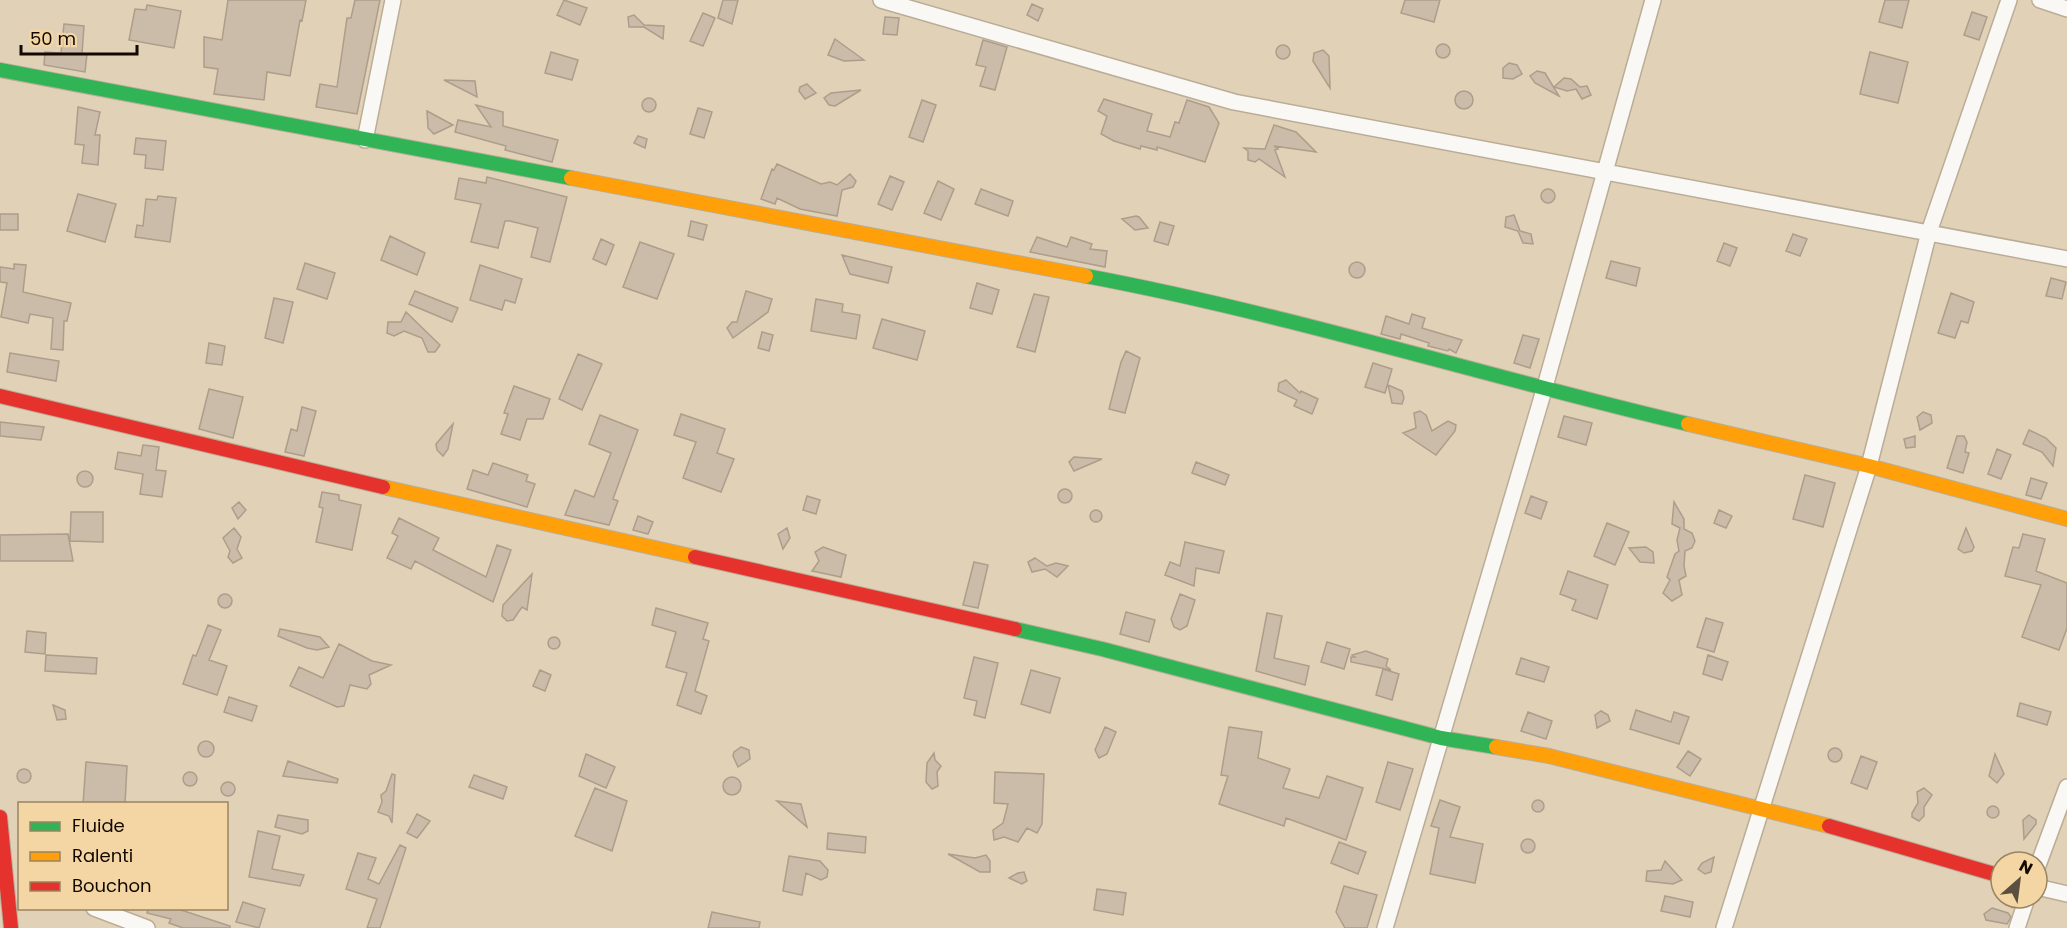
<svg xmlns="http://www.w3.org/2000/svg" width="2067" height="928" font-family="Poppins,sans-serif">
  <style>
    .building { fill: #cbbca9; stroke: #ad9d8b; stroke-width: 1.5 }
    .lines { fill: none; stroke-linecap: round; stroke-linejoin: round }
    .street-casing { stroke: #baad98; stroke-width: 18 }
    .fast-casing { stroke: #baad98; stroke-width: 16 }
    .slow-casing { stroke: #baad98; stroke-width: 16 }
    .jam-casing { stroke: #baad98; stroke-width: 16 }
    .street { stroke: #faf8f4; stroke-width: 15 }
    .fast { stroke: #30b455; stroke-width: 14 }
    .slow { stroke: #ff9f0a; stroke-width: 14 }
    .jam { stroke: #e5322d; stroke-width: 14 }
  </style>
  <rect width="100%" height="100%" fill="#e1d1b6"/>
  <path class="building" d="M228,0h78l-4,21 -2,-1 -10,56 -23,-4 -3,28 -50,-6 4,-25 -14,-2v-30l18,3z
    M355,0h25l-23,114 -41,-7 4,-23 17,3 10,-69h4z
    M564,0l23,8 -7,17 -23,-10z
    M723,0h15l-6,24 -14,-6z
    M1405,0h35l-6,22 -33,-9z
    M1885,0h24l-7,28 -23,-6z
    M1032,4l11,5 -5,12 -11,-6z
    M147,5l34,6 -7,37 -45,-8 6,-31 11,1z
    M1972,12l15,5 -8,23 -15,-5z
    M703,13l12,5 -12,28 -13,-5z
    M634,15l10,10 20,1 -1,13 -19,-12h-15l-1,-10z
    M885,17l14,1 -2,17 -14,-1z
    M64,24l20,2 -2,28h5l-2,18 -41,-7 1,-13 16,1z
    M835,39l29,21 -20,1 -16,-6z
    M983,40l24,7 -12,43 -15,-4 6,-19 -10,-2z
    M1436 51a7 7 0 1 1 14 0a7 7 0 1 1-14 0Z
    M1276 52a7 7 0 1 1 14 0a7 7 0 1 1-14 0Z
    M1323,50l6,6 1,32 -17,-27 1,-8z
    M551,52l27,8 -6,20 -27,-7z
    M1870,52l38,10 -10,41 -38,-9z
    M1509,63l8,2 5,9 -9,5 -10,-1v-10z
    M1537,71l8,2 14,23 -24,-13 -5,-7z
    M1564,78l7,1 9,8 7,-1 4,9 -9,4 -6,-10 -9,2 -13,-4z
    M444,80l31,1 2,16z
    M807,84l9,9 -11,6 -6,-8 1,-4z
    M861,90l-26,16 -6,-1 -5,-7 7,-5z
    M1455 100a9 9 0 1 1 18 0a9 9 0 1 1-18 0Z
    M642 105a7 7 0 1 1 14 0a7 7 0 1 1-14 0Z
    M1104,99l48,15 -5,17 23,6 5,-15 4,1 8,-23 22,7 10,16 -14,39 -48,-15v3l-16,-4 -1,3 -26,-8 -13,-7 6,-18 -9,-5z
    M922,100l14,5 -13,37 -14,-5z
    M476,105l27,7v14l55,14 -6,22 -47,-12 1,-4 -51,-14 3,-12 33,7z
    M78,107l22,5 -5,23h5l-2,30 -16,-2 2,-18 -9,-1z
    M698,108l14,4 -8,26 -14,-4z
    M427,111l26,14 -19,9 -6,-6z
    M1274,125l22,7 20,20 -42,-6 4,3 -3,1 10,27 -26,-18 -4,3 -7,-2v-9l-4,-3 21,1z
    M638,136l9,3 -2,9 -11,-5z
    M136,138l30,3 -3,29 -18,-2 1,-13 -12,-1z
    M777,164l44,20 9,-2 7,3 13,-11 6,7 -3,6 -11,3 -5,26 -37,-7 -23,-11 -2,6 -14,-5 11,-30 2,1z
    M890,176l14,6 -12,28 -14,-6z
    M487,177l80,20 -17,65 -19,-5 7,-29 -28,-7h-5l-7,27 -27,-6 10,-38 -26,-5 4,-21 27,5z
    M938,181l16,8 -13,31 -17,-7z
    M981,189l32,12 -5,15 -33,-12z
    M1541 196a7 7 0 1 1 14 0a7 7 0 1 1-14 0Z
    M78,194l38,10 -11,38 -38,-11z
    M158,196l18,2 -6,44 -35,-5 2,-12 6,1 3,-27 11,1z
    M0,214h18v16h-18z
    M1514,215l6,16 11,3 2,10 -10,-1 -5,-12 -13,-4 1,-10z
    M1136,216l3,1 9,11 -13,2 -13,-11z
    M691,221l16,4 -4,15 -15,-4z
    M1160,222l14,4 -6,19 -14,-4z
    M1793,234l14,5 -7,17 -14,-5z
    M390,236l35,17 -8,22 -36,-15z
    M1037,237l30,10 4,-10 21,7 -2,5 17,2 -2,16 -75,-15z
    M601,239l13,6 -8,20 -13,-6z
    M640,242l34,12 -17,45 -34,-12z
    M1724,243l13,5 -7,18 -13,-5z
    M842,255l50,12 -4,16 -38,-9z
    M1611,261l29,7 -4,18 -30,-8z
    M1349 270a8 8 0 1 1 16 0a8 8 0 1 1-16 0Z
    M305,263l30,10 -8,26 -30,-10z
    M14,264l12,1 -3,27 48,11 -4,18h-3l-1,29 -12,-1 2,-31 -23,-4 -2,9 -27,-6 6,-34 -7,-1v-15l14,2z
    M480,265l42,14 -7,24 -10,-3 -3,10 -32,-10z
    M2051,278l15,4 -4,17 -16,-3z
    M977,283l22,7 -7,24 -22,-6z
    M415,291l43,17 -6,14 -43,-18z
    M746,291l26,8 -4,13 -35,26 -6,-10 5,-6h5z
    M1951,293l23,9 -6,21 -7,-2 -6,17 -17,-5z
    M1034,294l15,3 -14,55 -18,-5z
    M274,298l19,4 -10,41 -18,-5z
    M816,299l27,5 -1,8 18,3 -4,24 -45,-8z
    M406,312l34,33 -5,7h-7l-6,-14 -18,-7 -10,5 -7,-3 1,-11h13z
    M1412,314l13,4 -3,10 40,12 -6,13 -7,-4 -1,2 -20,-5 1,-3 -28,-9 -1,5 -19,-5 5,-18 23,8z
    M882,319l43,12 -8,29 -44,-12z
    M762,332l11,3 -4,16 -11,-3z
    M1523,335l16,4 -9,29 -16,-5z
    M209,343l16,3 -3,19 -16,-2z
    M1126,351l14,7 -15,55 -16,-4 12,-47z
    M10,353l49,8 -3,20 -49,-9z
    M578,354l24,10 -20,46 -23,-11z
    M1373,363l19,6 -7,24 -20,-6z
    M1286,380l14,13 1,-2 17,8 -6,15 -18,-8 3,-6 -19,-9 1,-8z
    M1388,385l14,6 2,7 -2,6 -10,-1z
    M514,386l36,13 -7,20h-16l-7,21 -19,-6 7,-20 -4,-1z
    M209,389l34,8 -10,41 -34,-9z
    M302,407l14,4 -12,45 -19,-4 6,-23 6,2z
    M1420,411l6,4 6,16 16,-10 8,4 -1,6 -19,24 -33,-22 13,-5 -2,-15z
    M1923,412l8,3 1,8 -12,7 -3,-13z
    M681,414l44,15 -8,24 17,6 -13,33 -38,-14 13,-36 -22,-7z
    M600,415l38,15 -25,69 5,2 -9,24 -44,-10 10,-25 19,7 17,-44 -22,-9z
    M1564,416l28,7 -6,22 -28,-8z
    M0,422l44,5 -3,13 -41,-4z
    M453,424l-5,25 -5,7 -6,-6 -1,-6z
    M2029,430l17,8 10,10 -3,18 -11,-14 -19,-8z
    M1915,436v11l-9,1 -2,-9z
    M1957,436h7l3,6 -2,10 4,1 -6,20 -16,-5z
    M143,445l16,2 -3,23 10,1 -4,26 -22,-3 3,-20 -28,-5 3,-17 23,4z
    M1997,449l14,6 -10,24 -13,-5z
    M1074,457l28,2 -28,12 -5,-9z
    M1196,462l33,13 -4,10 -33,-12z
    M493,463l35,12 -2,6 9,3 -8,23 -60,-18 6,-19 15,5z
    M77 479a8 8 0 1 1 16 0a8 8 0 1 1-16 0Z
    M1805,475l30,8 -12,44 -30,-8z
    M2031,478l16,5 -6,16 -15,-4z
    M1058 496a7 7 0 1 1 14 0a7 7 0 1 1-14 0Z
    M322,492l17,3v5l22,5 -9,45 -36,-8 7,-34 -4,-1z
    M807,496l13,4 -4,14 -13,-4z
    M1531,496l16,6 -6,17 -16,-6z
    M239,502l7,8 -8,9 -6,-11z
    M1674,502l10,17v10l8,4 3,8 -3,7 -7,3 -1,15 2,10 -7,4 3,15 -10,6 -9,-8 7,-13 -3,-3 8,-23 4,-3 -2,-11 3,-12 -8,-4z
    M1090 516a6 6 0 1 1 12 0a6 6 0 1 1-12 0Z
    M1719,510l13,6 -6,12 -12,-5z
    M71,512h32v30l-33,-1z
    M638,516l15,6 -5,12 -15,-4z
    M399,518l40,20 -6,12 53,27 11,-32 14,5 -18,52 -78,-41 -4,8 -24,-11 11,-22 -6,-3z
    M1607,523l22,9 -14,33 -21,-9z
    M234,528l7,9 -4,12 5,9 -9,5 -5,-6 2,-6 -7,-13z
    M787,528l3,10 -7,11 -5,-15z
    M1966,528l8,19 -2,4 -8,2 -6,-4z
    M68,534l5,27h-73v-26z
    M2023,534l22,5 -9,32 31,12v45l-8,22 -37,-13 19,-52 -36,-9 8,-29 6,1z
    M1185,542l39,9 -5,22 -23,-5 -2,18 -29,-11 5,-13 10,4z
    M823,547l23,8 -5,22 -29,-6 7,-10 -4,-9z
    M1646,547l7,5 1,11 -14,-1 -11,-14z
    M1035,558l12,8 9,-3 12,3 -11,11 -12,-8 -13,3 -4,-10z
    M974,562l14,3 -10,43 -15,-3z
    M1568,571l40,14 -11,34 -25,-9 4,-10 -16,-6z
    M532,574l-5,36 -5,-3 -9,13 -6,1 -5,-5 1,-11z
    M1180,594l15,6 -8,26 -7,4 -6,-3 -3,-8z
    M218 601a7 7 0 1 1 14 0a7 7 0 1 1-14 0Z
    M656,608l52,15 -5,16 6,2 -14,50 12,5 -6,18 -24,-9 10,-32 -21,-6 10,-35 -24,-7z
    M1126,612l29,8 -6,22 -29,-8z
    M1267,613l15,3 -8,42 35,8 -4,19 -49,-14z
    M1706,618l17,5 -9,29 -17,-5z
    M208,625l13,5 -12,30 18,6 -10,29 -34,-11 10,-29 3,1z
    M280,629l40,8 9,10 -12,3 -10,-2 -29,-12z
    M27,631l19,2 -1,21 -20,-2z
    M548 643a6 6 0 1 1 12 0a6 6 0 1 1-12 0Z
    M1327,642l23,7 -6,20 -23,-7z
    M339,644l33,17 19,4 -22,10 2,9 -4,5 -17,-4 -6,21 -7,1 -47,-21 9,-19 24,11z
    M1366,651l22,8 -2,7 5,4 -40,-8v-5h4l-3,-2z
    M46,655l51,3 -1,16 -51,-3z
    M1708,655l20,7 -6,18 -19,-6z
    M974,657l24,6 -13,55 -11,-3 3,-14 -13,-3z
    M1521,658l28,9 -5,15 -28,-8z
    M1383,669l16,5 -7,26 -16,-5z
    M540,670l11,5 -6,16 -12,-5z
    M1031,670l29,8 -10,35 -29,-9z
    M229,697l28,9 -5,15 -28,-9z
    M2020,703l31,9 -4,13 -30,-9z
    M53,705l12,5 1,9 -9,1z
    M1636,710l35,12 3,-10 15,5 -10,27 -49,-15z
    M1601,711l7,4 2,6 -13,7 -2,-13z
    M1528,712l24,9 -6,18 -25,-8z
    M1105,727l11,5 -9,22 -8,4 -4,-8z
    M1229,727l33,5 -4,26 32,11 -7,19 36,10 8,-22 36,12 -17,52 -60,-22 -2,8 -65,-22 9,-28 -7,-1z
    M198 749a8 8 0 1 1 16 0a8 8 0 1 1-16 0Z
    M741,747l8,3 1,9 -12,8 -5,-11 1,-4z
    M1828 755a7 7 0 1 1 14 0a7 7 0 1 1-14 0Z
    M1688,751l13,8 -11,17 -13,-9z
    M934,753l1,7 6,6 -4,6 1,14 -6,3 -6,-7 1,-19z
    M586,754l29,13 -9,21 -27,-12z
    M1995,754l9,20 -7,9 -8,-7z
    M1861,756l16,6 -10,27 -16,-6z
    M288,761l50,18 -1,4 -54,-7z
    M86,762l41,4 -2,38h-42z
    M1388,762l25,7 -13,41 -24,-8z
    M17 776a7 7 0 1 1 14 0a7 7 0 1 1-14 0Z
    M995,772l49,2 -2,50 -5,9 -10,-5 -9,14 -14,-5 -10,3 -1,-10 10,-7 5,-19 -14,-1z
    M183 779a7 7 0 1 1 14 0a7 7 0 1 1-14 0Z
    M392,774l3,1 -3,48 -3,-7 -11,-4 4,-10 -1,-7 5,-4z
    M474,775l33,12 -4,12 -34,-12z
    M723 786a9 9 0 1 1 18 0a9 9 0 1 1-18 0Z
    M221 789a7 7 0 1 1 14 0a7 7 0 1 1-14 0Z
    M595,788l32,13 -15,50 -37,-15z
    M1924,788l8,7 -8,12v9l-5,5 -7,-4v-4l6,-10 -1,-11z
    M1532 806a6 6 0 1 1 12 0a6 6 0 1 1-12 0Z
    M1440,800l20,7 -10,30 33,7 -8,39 -45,-9 9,-46 -8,-2z
    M777,801l24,3 6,23z
    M1987 812a6 6 0 1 1 12 0a6 6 0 1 1-12 0Z
    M417,814l13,7 -13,17 -10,-5z
    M278,815l30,5v11l-6,3 -27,-7z
    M2029,815l7,5v4l-12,15 -1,-19z
    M258,831l22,5 -8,33 32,6 -4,11 -51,-9z
    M828,833l38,4 -1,16 -38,-4z
    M1521 846a7 7 0 1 1 14 0a7 7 0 1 1-14 0Z
    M1339,842l27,10 -8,22 -27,-11z
    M400,845l6,3 -26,80h-13l10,-29 -31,-10 12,-36 18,5 -8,21 11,5z
    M948,854l27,4 11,-3 4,6v11h-10z
    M789,856l31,5 8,9 -1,7 -6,3 -15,-7 -4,22 -19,-4z
    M1714,857l-3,15 -6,2 -7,-5 4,-6z
    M1665,861l17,19 -9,4 -27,-3 1,-10 14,-1z
    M1024,872l3,9 -5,3 -13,-6 9,-5z
    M1344,886l33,9 -10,33h-22l-9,-16z
    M1097,889l29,4 -3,22 -29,-5z
    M1665,896l28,6 -3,15 -29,-6z
    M243,902l22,7 -6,19 -23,-6z
    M1992,908l16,5 3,4 -4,7 -21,-4 -2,-6z
    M148,909h30l52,17v2h-47l-14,-5 2,-4 -24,-6z
    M712,912l48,10 -1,6h-51z"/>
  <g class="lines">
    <defs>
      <path id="street" d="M881,0l353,102 833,157
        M2040,0l27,9
        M365,140l28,-140
        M2037,868l30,-81
        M2037,887l30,7
        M94,908l53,20
        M1385,928l159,-538 109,-390
        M1724,928l145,-462 60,-234 80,-232
        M2017,928l10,-30"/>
      <path id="fast" d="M0,70l571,108
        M1086,276c203,38 401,101 602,148
        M1015,629l87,20 339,89 55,9"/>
      <path id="slow" d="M571,178l515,98
        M1688,424l181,42 198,53
        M383,487l312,70
        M1496,747l53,9 280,70"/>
      <path id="jam" d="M0,396l383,91
        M695,557l320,72
        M0,817l11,111
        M1829,826l172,50"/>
    </defs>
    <use href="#street" class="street-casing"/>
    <use href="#fast" class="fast-casing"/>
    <use href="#slow" class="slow-casing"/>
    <use href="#jam" class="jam-casing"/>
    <use href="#street" class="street"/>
    <use href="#fast" class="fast"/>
    <use href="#slow" class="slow"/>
    <use href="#jam" class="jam"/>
  </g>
  <rect x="18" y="802" width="210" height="108" fill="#f3d6a4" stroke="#998462" stroke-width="1.5"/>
  <rect x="30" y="822" width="30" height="9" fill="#30b455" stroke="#998462" stroke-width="1.5"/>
  <text x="72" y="832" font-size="18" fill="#130900">Fluide</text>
  <rect x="30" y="852" width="30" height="9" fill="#ff9f0a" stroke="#998462" stroke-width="1.5"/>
  <text x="72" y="862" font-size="18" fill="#130900">Ralenti</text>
  <rect x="30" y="882" width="30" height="9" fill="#e5322d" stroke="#998462" stroke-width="1.5"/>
  <text x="72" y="892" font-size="18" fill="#130900">Bouchon</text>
  <g transform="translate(2019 880) rotate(28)"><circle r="28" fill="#f3d6a4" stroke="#998462" stroke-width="1.5"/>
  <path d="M0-4.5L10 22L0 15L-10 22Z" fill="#5b4f40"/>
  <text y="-9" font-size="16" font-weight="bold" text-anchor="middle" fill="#130900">N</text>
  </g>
  <path d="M21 45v9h116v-9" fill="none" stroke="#130900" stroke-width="3"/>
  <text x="30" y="45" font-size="18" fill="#130900" stroke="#f3d6a4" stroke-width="4.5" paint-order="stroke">50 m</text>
</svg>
